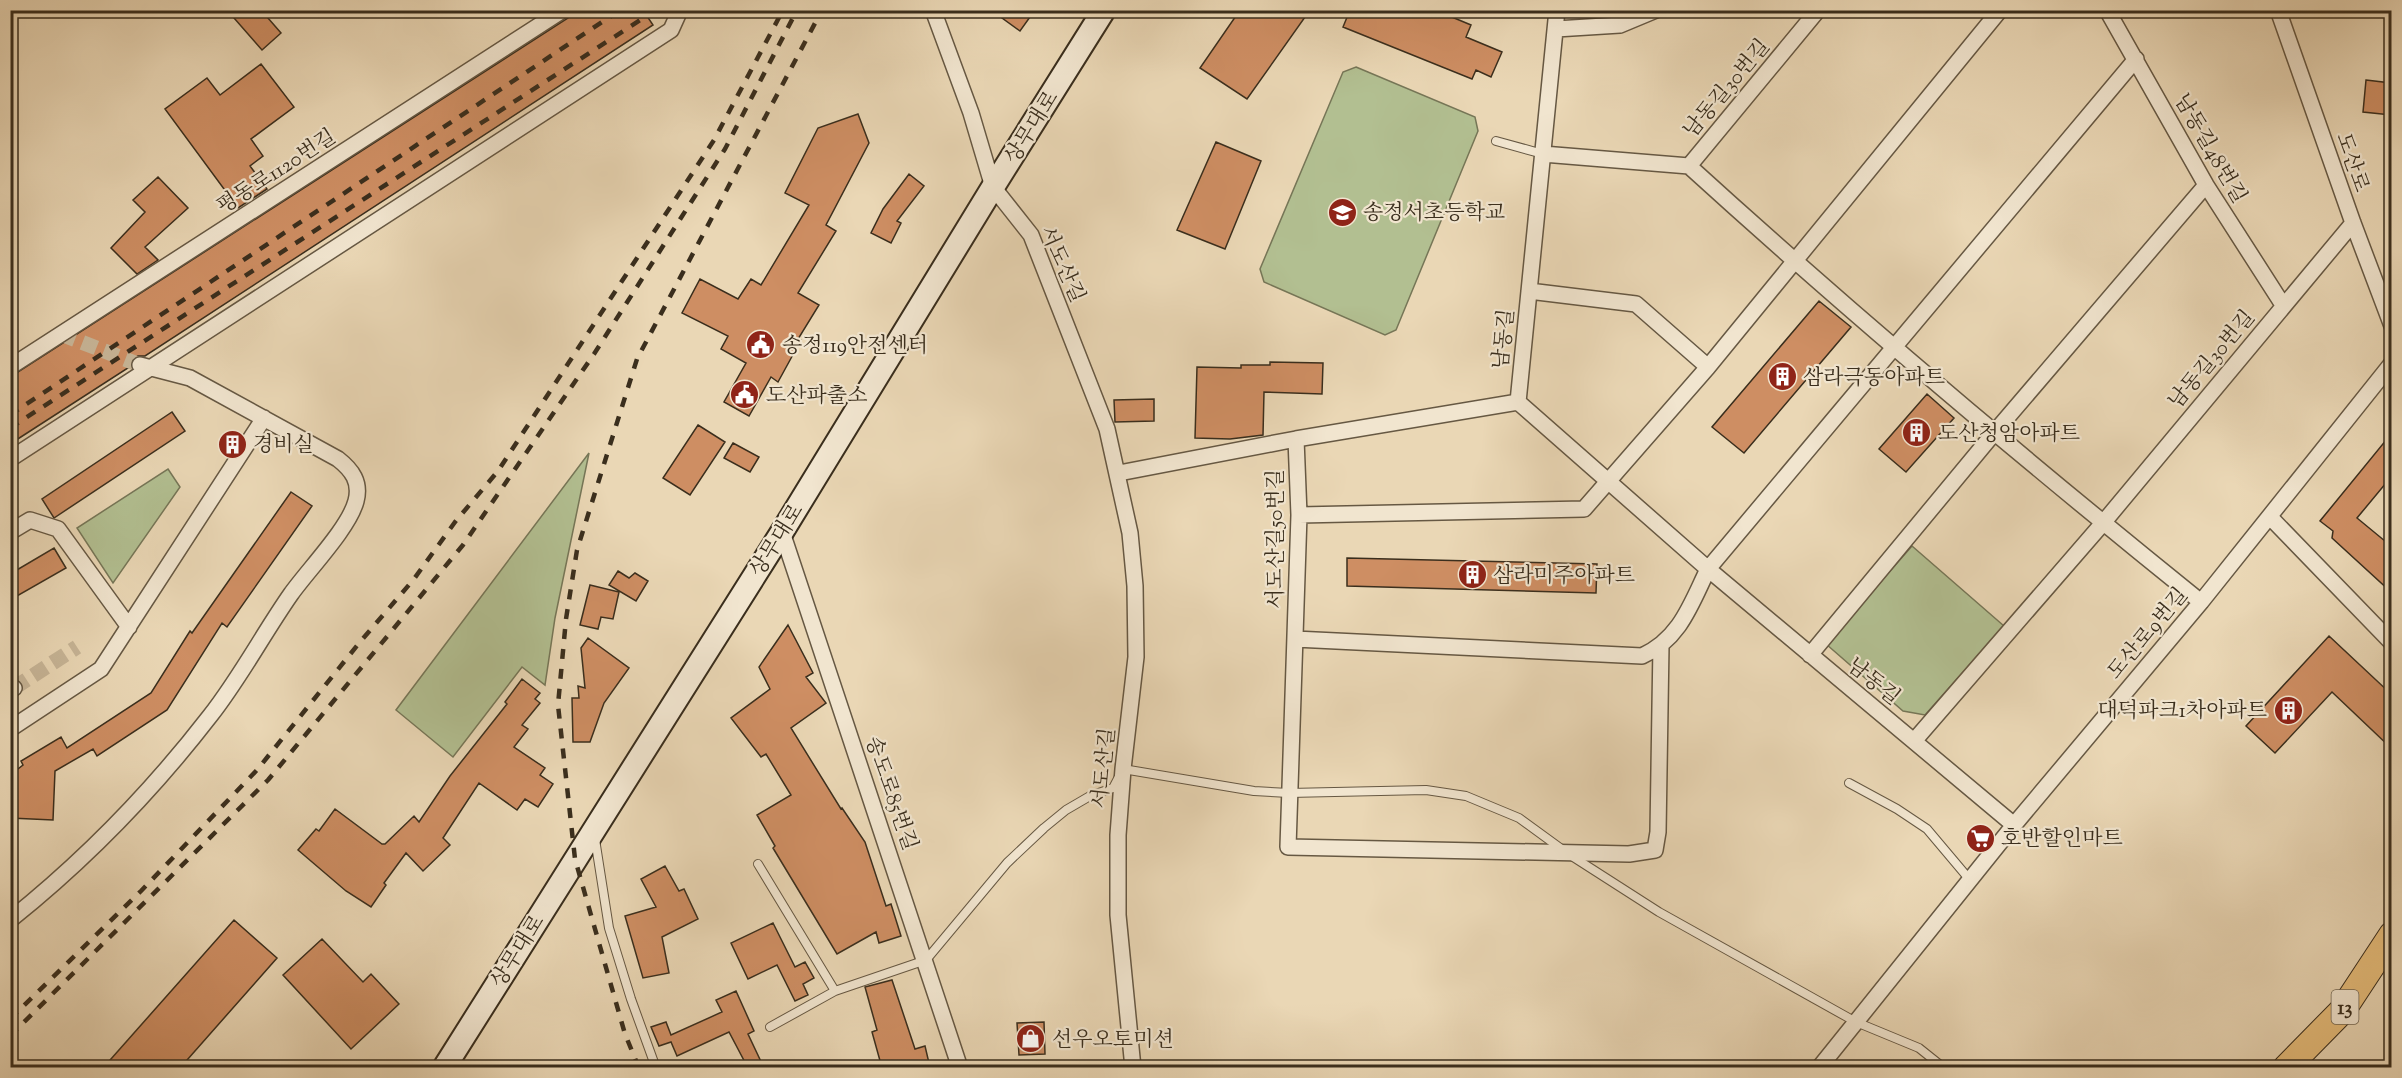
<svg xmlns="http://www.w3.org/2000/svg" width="2402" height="1078" font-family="'Sorts Mill Goudy','Noto Serif KR',serif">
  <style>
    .green { fill: #b2bf91; stroke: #767657; stroke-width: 1.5 }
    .building { fill: #ce8e63; stroke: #3a2e1d; stroke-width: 1.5 }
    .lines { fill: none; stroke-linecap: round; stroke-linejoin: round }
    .street-tunnel { stroke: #c7b597; stroke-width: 15; stroke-dasharray: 15 8; stroke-linecap: butt }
    .lane-casing { stroke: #665843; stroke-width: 10 }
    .street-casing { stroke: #665843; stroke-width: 18 }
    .secondary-casing { stroke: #3a2e1d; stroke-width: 26 }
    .primary-casing { stroke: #3a2e1d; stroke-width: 28 }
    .lane { stroke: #f1e5cf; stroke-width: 8 }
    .street { stroke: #f1e5cf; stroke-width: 15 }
    .secondary { stroke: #f1e5cf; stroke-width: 22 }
    .primary { stroke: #e5bc7a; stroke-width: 26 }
    .rail { stroke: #3a2e1d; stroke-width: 4.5; stroke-dasharray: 10 10; stroke-linecap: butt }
    .labels { text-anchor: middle; stroke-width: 4.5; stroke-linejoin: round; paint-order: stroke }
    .shield { fill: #f1e5cf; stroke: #716552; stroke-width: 1.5 }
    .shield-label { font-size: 20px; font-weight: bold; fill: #3a2e1d }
    .street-label { font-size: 21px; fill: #3a2e1d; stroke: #f1e5cf }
    .poi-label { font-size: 21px; fill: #3a2e1d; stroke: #f1e5cf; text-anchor: start }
  </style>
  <rect width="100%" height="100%" fill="#ead7b5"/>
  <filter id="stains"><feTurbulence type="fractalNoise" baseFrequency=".00333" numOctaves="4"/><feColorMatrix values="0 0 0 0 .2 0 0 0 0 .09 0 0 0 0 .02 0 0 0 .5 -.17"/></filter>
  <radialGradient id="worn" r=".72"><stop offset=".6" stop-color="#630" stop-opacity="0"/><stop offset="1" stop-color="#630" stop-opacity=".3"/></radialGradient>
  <path class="green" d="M1356,67l119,50 3,14 -82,199 -11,5 -121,-53 -4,-13 83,-197z
    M589,453l-34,165 -10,67 -23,-18 -69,90 -57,-47z
    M168,469l12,18 -67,96 -36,-55z
    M1912,546l92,80 -79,89 -22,-4 -77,-67z"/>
  <path class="building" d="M227,10h34l20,23 -19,17z
    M573,10h70l10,15 -508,331h-7l-4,2 -3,8 -121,78v-67l558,-359z
    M991,10h44l-15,21z
    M1240,10h70l-63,89 -47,-31z
    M1350,10h85l36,15 -5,12 36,15 -11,25 -15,-7 -4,9 -129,-52z
    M261,64l33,43 -43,32 12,17 -13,10 17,23 -29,19 -73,-99 42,-31 13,17z
    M2366,80l25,3v32l-28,-3z
    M858,114l11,29 -43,82 10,6 -38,62 21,12 -21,34 3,1 -23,42 -7,-5 -22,39 -25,-14 22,-39 -25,-14 7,-13 -46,-23 18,-34 38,20 13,-20 10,6 48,-80 -24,-12 33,-65z
    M1216,142l45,19 -36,88 -48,-19z
    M909,174l15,12 -27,35 4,2 -10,20 -20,-10 12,-24z
    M158,177l30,31 -43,39 13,13 -21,14 -26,-26 34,-36 -12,-12z
    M1819,301l32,26 -107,126 -32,-26z
    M1270,362l53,1 -1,31 -58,-2 -1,43 -33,4 -35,-1 2,-71 44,1v-3h29z
    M1927,394l27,24 -48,54 -27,-23z
    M1154,399v22l-39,1 -1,-22z
    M172,412l13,19 -131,87 -12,-19z
    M698,425l27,17 -35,53 -27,-17z
    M2391,434v43l-34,41 34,28v46l-59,-54 1,-7 -13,-10z
    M733,443l26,14 -9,15 -26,-14z
    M291,492l21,14 -85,121 -5,-4 -55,87 -70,46 -4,-7 -38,22 -2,49 -43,-2v-43l13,-10 -2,-4 40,-24 6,11 84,-55 39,-62 2,2z
    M54,548l12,20 -56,32v-26z
    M1347,558l250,6 -1,29 -249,-7z
    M618,571l11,7 6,-5 13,8 -12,20 -27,-16z
    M590,585l29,7 -6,27 -12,-2 -3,12 -18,-4z
    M788,625l25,48 -7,4 20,26 -35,25 50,81 1,-1 23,34 21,64 5,-2 10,32 -22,7 -3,-11 -39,22 -64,-106 2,-2 -18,-31 34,-20 -25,-41 -5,3 -30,-39 39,-29 -11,-22z
    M2329,636l62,58v54l-59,-56 -57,61 -29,-27z
    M588,638l41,30 -25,35 -14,39h-17l-1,-44h7l-1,-12 7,2 -4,-40z
    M522,679l18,14 -5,6 5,4 -18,22 6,4 -14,18 31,21 -5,7 13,9 -15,23 -13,-8 -8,11 -38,-27 -36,55 7,7 -27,26 -17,-18 -22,30 2,2 -15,22 -25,-16 -48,-41 18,-21 3,2 16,-22 47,35h3l29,-28 5,6 31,-46 57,-72 -2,-2z
    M665,866l14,25 5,-2 14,30 -36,18 7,36 -26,5 -18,-62 31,-9 -15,-28z
    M234,920l43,38 -97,110h-77z
    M773,923l22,44 10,-5 9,16 -11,6 5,11 -13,6 -18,-36 -29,14 -17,-36z
    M322,939l41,43 8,-8 28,30 -48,45 -68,-74z
    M892,980l23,69 10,-3 4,17 -15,5h-32l-10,-36 5,-2 -12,-43z
    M736,991l18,40 -6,3 16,34h-16l-19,-36 -52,24 -6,-14 -12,4 -8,-19 15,-5 5,13 51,-23 -6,-12z
    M1044,1022l1,32 -26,1 -2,-32z"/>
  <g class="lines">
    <path class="street-tunnel" d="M61,334l79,31
      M14,688l63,-41"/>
    <defs>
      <path id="lane" d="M1496,141l47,13
        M1849,783l48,26 30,20 43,51
        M595,839l14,89 22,71 25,69
        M758,864l77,127
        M770,1027l65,-36 91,-31 81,-97 37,-35 22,-18 24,-14 23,-8 10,-19 131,22 35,2 137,-3 40,6 53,22 48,35 92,59 197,110 63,26 25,20"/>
      <path id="street" d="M933,10l38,103 22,74 38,48 76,194 23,104 5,53 1,71 -13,112 -5,66v80l15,153
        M1557,10l-39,392 190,167 306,256
        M1818,10l-129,156c166,151 337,295 512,436
        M2107,10l99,175 77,120
        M2278,10l75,213 39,103
        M1556,29l64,-4 36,-15
        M1543,154l146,12
        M1529,291l107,13 72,63
        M10,367l553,-357
        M1296,439l3,76 -11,332 341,7 26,-4 3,-18 3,-187
        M10,459l661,-429 9,-20
        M1119,473l177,-34 222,-37
        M1299,515l285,-6 124,-142 292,-357
        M2270,517l122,126
        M10,532l20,-12 28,9 71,98
        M782,532l178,536
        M1295,639l347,17c38,-17 49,-52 66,-87l428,-510
        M1810,655l184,-222 212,-248
        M10,690l4,-2
        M10,729l91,-60 163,-251
        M1914,741l189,-218 250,-300
        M10,920c75,-60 142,-129 200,-204 30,-38 53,-82 81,-122 17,-24 58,-66 65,-93 5,-19 -4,-31 -18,-42l-148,-81 -50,-13
        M1819,1068l195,-243 187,-223 191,-239"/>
      <path id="secondary" d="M444,1068l338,-536 211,-345 111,-177"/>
      <path id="primary" d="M2286,1068l56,-57 50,-76"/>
    </defs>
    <use href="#lane" class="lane-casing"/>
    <use href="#street" class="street-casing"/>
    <use href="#secondary" class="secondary-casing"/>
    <use href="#primary" class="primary-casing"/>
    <use href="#lane" class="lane"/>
    <use href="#street" class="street"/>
    <use href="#secondary" class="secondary"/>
    <use href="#primary" class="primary"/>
    <path class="rail" d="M10,415l610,-405
      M10,428l635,-411
      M10,1019l131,-128 116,-121 103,-128 54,-63 41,-57 43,-51 216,-331 69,-130
      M10,1036l258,-256 195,-235 131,-191 131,-205 72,-139
      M639,1068l-14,-34 -50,-175 -17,-154 8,-86 11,-69 60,-191 185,-349"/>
  </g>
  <defs>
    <symbol id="school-disc" viewBox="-11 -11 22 22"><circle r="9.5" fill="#8f2418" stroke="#f1e5cf"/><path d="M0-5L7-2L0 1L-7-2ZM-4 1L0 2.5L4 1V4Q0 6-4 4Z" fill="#fff"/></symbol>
    <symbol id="civic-disc" viewBox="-11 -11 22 22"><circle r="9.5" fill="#8f2418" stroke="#f1e5cf"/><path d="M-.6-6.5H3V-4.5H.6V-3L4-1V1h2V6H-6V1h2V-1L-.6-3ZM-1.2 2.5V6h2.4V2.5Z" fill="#fff"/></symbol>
    <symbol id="building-disc" viewBox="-11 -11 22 22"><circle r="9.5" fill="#8f2418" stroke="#f1e5cf"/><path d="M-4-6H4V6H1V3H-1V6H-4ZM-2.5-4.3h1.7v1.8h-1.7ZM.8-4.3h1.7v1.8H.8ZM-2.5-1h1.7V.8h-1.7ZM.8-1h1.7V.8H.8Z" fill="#fff"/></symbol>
    <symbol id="supermarket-disc" viewBox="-11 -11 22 22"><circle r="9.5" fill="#8f2418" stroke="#f1e5cf"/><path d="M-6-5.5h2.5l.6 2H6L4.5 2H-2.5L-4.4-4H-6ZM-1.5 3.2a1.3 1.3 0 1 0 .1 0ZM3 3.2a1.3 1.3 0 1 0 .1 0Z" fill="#fff"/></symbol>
    <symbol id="shop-disc" viewBox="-11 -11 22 22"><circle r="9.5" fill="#8f2418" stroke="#f1e5cf"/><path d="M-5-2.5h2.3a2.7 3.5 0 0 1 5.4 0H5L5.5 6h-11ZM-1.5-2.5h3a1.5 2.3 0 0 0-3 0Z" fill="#fff"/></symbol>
  </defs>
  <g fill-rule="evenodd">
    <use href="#school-disc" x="1326" y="196" width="33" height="33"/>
    <use href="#civic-disc" x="744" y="328" width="33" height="33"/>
    <use href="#building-disc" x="1766" y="360" width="33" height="33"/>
    <use href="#civic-disc" x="728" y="378" width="33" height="33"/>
    <use href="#building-disc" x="1900" y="416" width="33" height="33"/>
    <use href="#building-disc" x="216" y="428" width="33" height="33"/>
    <use href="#building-disc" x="1456" y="558" width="33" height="33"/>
    <use href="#building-disc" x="2272" y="694" width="33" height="33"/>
    <use href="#supermarket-disc" x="1964" y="822" width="33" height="33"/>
    <use href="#shop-disc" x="1014" y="1022" width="33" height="33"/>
  </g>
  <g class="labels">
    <rect class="shield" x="2331.5" y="990" width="27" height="34" rx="4.5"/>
    <g class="shield-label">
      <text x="2345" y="1014">13</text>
    </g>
    <g class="street-label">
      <text transform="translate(1726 88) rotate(-50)" y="7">남동길30번길</text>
      <text transform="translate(1031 127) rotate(-58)" y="7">상무대로</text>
      <text transform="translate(2211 148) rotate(60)" y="7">남동길48번길</text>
      <text transform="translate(2353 162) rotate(71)" y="7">도산로</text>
      <text transform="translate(276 171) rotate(-33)" y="7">평동로1120번길</text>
      <text transform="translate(1063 264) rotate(66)" y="7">서도산길</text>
      <text transform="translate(1503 339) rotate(-84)" y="7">남동길</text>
      <text transform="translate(2211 359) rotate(-50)" y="7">남동길30번길</text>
      <text transform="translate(1275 539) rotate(-90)" y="7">서도산길50번길</text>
      <text transform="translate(776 540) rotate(-58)" y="7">상무대로</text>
      <text transform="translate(2147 633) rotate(-50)" y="7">도산로9번길</text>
      <text transform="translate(1874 681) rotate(39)" y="7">남동길</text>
      <text transform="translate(1103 768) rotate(-84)" y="7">서도산길</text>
      <text transform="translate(892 793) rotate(71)" y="7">송도로85번길</text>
      <text transform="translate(517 951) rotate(-58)" y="7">상무대로</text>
    </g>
    <g class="poi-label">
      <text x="1363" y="219">송정서초등학교</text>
      <text x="782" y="352">송정119안전센터</text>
      <text x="1803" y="384">삼라극동아파트</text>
      <text x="766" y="402">도산파출소</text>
      <text x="1938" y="440">도산청암아파트</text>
      <text x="253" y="451">경비실</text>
      <text x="1493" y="582">삼라미주아파트</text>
      <text x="2267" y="717" text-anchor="end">대덕파크1차아파트</text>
      <text x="2001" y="845">호반할인마트</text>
      <text x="1052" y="1046">선우오토미션</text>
    </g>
  </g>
  <rect width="2402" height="1078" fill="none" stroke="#ead7b5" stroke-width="36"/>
  <rect x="12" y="12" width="2378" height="1054" fill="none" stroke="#3a2e1d" stroke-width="3"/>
  <rect x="18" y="18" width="2366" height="1042" fill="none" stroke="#3a2e1d" stroke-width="1.5"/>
  <rect width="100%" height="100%" filter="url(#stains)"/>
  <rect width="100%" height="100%" fill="url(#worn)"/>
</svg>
